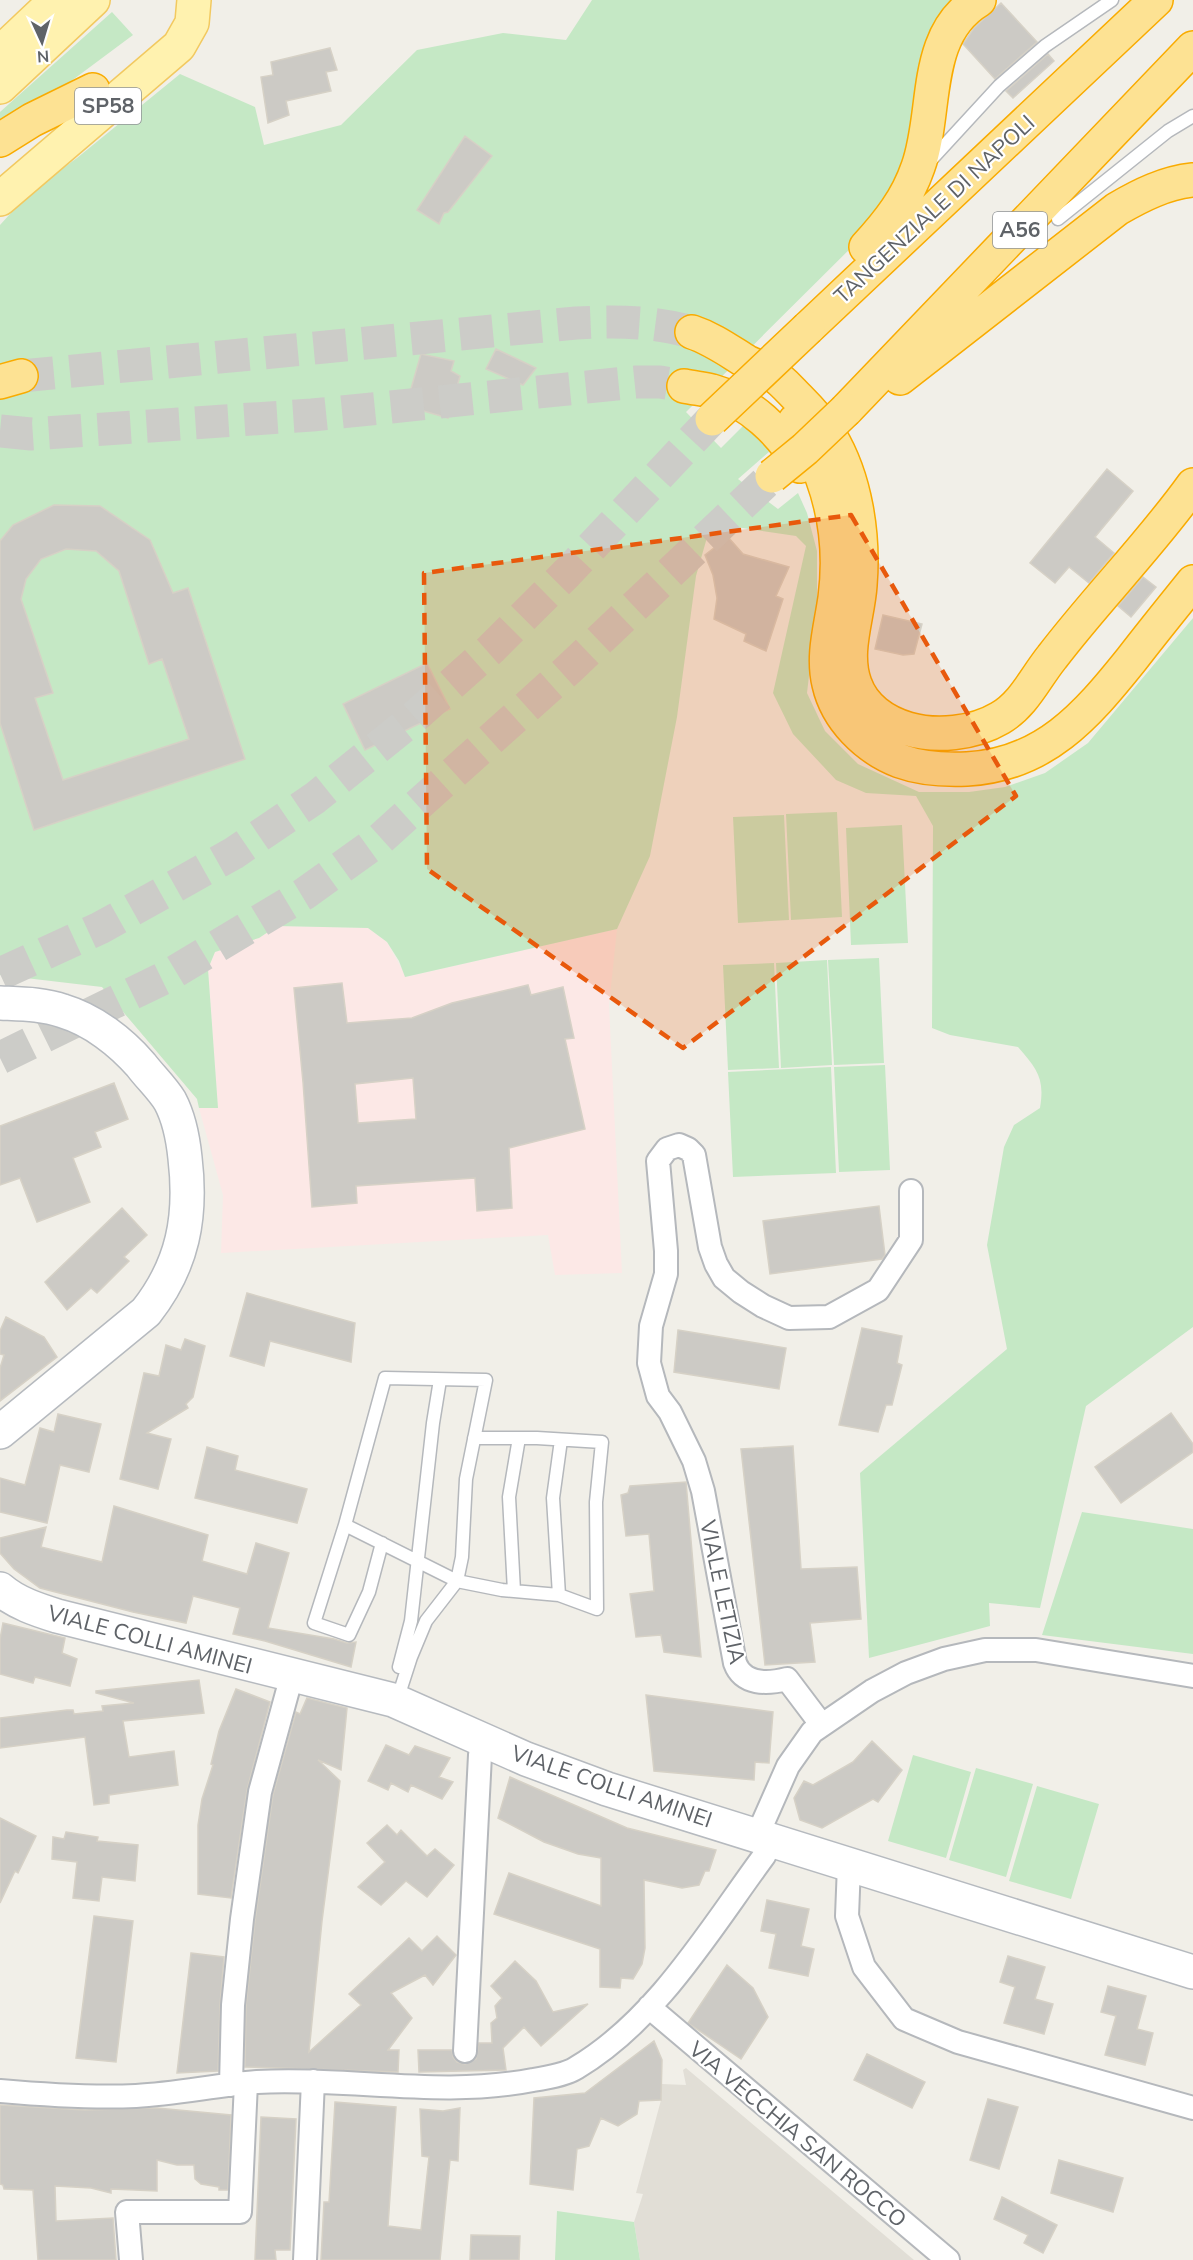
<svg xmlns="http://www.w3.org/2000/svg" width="1193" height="2260" font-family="Mulish,sans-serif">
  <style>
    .education { fill: #e1ded6 }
    .medical { fill: #fce8e6 }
    .green { fill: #c5e8c5 }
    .building { fill: #cccac5; stroke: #d6d1c6; stroke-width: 1.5; fill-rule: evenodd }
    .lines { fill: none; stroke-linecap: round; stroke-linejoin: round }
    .highway-tunnel { stroke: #ccccc8; stroke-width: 33; stroke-dasharray: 33 16; stroke-linecap: butt }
    .lane-casing { stroke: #b5b8bc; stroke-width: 15 }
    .street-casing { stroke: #b5b8bc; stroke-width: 26 }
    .secondary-casing { stroke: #b6babf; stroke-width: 36 }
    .primary-casing { stroke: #f2c960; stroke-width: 36 }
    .highway-casing { stroke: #f9ab00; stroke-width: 36 }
    .lane { stroke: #fff; stroke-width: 12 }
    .street { stroke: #fff; stroke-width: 22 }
    .secondary { stroke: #fff; stroke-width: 33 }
    .primary { stroke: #fff2af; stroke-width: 33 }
    .highway { stroke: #fde293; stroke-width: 33 }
    .highway-bridge-casing { stroke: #f9ab00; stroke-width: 36; stroke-linecap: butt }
    .highway-bridge { stroke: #fde293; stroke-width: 33 }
    .marked { fill: #e8590c; fill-opacity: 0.2; stroke: #e8590c; stroke-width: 4.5; stroke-dasharray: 12 8; stroke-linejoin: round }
    .labels { text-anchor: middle; stroke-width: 4.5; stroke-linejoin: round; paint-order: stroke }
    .shield { fill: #fff; stroke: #8f9295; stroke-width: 1.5 }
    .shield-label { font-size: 21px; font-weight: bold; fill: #5f6368 }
    .street-label { font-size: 22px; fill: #5f6368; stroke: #fff }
  </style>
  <rect width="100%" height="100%" fill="#f1efe8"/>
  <path class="education" d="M686,2068l228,192h-274l-6,-38 9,-28 -7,-1 25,-93 1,-16 24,1 -3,-15z"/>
  <path class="medical" d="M277,926l91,2 19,14 19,35 211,-48 -8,76 13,268 -67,2 -7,-40 -327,18 2,-58 -24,-87 19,-1 -10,-138 7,-17 44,-14z"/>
  <path class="green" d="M592,0h370l-51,161 -21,48 -204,203 35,36 28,-28 28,25 -39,34 40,30 20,-16 9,20 10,38v58l-10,84 18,38 33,33 61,28h50l36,-5 40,-14 43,-30 105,-125v709l-107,79 -46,202 -51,-5 1,23 -121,32 -9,-185 147,-124 -20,-104 17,-98 10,-22 26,-17c5,-30 -3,-39 -22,-61l-68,-12 -18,-7 1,-202 -17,-30 -50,-3 -30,-13 -43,-46 -20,-41 33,-147 -10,-10 -60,-9 -20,1 -8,6 -12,42 -19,141 -27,139 -33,73 -212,48 -6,-16 -12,-19 -19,-14 -91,-2 -18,12 -44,14 -7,17 10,139h-19l-2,-9 -95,-112 -102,-12v-750l30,-33 47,-34 103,-84 75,33 9,38 77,-20 76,-75 86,-17 63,7z
    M112,12l21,23 -133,99v-22z
    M837,812l5,105 -51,3 -5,-106z
    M784,815l5,105 -51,3 -5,-106z
    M902,825l6,118 -57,2 -5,-117z
    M879,958l5,105 -50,2 -6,-105z
    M827,960l5,105 -51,3 -5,-105z
    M774,963l5,105 -51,2 -5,-105z
    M885,1065l5,105 -51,2 -5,-105z
    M831,1067l5,106 -103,4 -5,-105z
    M1082,1512l111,17v125l-151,-19z
    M913,1755l58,17 -25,86 -58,-17z
    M976,1768l57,16 -27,93 -57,-17z
    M1037,1786l62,18 -28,95 -62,-18z
    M557,2211l77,11 6,38h-85z"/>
  <path class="building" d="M1001,3l36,39 -42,37 -32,-35 11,-16z
    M330,48l7,22 -11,2 5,19 -45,10 3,14 -21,8 -7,-46 12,-2 -2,-13z
    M1048,54l6,7 -41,37 -7,-7z
    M465,136l27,20 -44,56 -4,1 -5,11 -22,-14z
    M496,349l40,19 -13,17 -37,-16z
    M421,354l33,7 -3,10 9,5 -12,42 -42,-12z
    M1107,469l26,22 -38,46 19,16 -25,30 -20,-16 -14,16 -25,-20z
    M54,505l46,1 50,34 23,53 15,-5 57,171 -211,71 -34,-107v-182l13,-16zM66,549l30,2 23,20 30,93 13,-5 27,80 -126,41 -28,-82 18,-5 -32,-94 5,-20 15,-20z
    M728,537l15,17 46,13 -13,29 7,3 -17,52 -22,-10 2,-7 -32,-15 3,-21 -4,-23 -8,-20z
    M1143,577l13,10 -25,30 -13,-11z
    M883,615l39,9 -8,30 -11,1 -28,-6z
    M427,663l23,46 -85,41 -22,-46z
    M342,983l5,40 65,-5 40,-15 76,-18 3,10 32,-8 11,51 -9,1 20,90 -76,19 3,60 -35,3 -2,-33 -119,8 1,17 -45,4 -9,-125 -9,-94zM413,1078l3,41 -58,4 -3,-39z
    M114,1083l14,36 -33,13 6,15 -28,11 17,44 -53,20 -17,-44 -20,7v-59z
    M879,1206l6,49 -3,4 -112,15 -7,-53z
    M122,1208l25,27 -23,22 5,4 -32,32 -6,-5 -24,22 -22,-28z
    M247,1293l108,30 -4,39 -81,-21 -6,25 -34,-10z
    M6,1317l38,20 13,20 -57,44v-33l4,-13 -4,-1v-23z
    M862,1328l40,8 -5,27 5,2 -10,40h-6l-8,27 -39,-7z
    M678,1330l108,18 -7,41 -105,-17z
    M185,1339l20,7 -12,51 -7,7 2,4 -41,25 24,6 -13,50 -38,-10 24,-106 15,3 7,-31 15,5z
    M1171,1413l22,31v8l-72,51 -26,-36z
    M58,1414l43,10 -12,48 -29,-7 -13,58 -47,-11v-34l25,7 15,-57 14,4z
    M793,1446l8,123 56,-2 4,52 -51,4 5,39 -50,3 -24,-216z
    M207,1447l31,9 -3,14 72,19 -10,34 -102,-25z
    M686,1482l15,175 -37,-5 -3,-17 -25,2 -6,-43 24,-3 -5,-57 -23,2 -5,-41 7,-2 2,-7z
    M114,1506l94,29 -6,26 45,13 9,-31 33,10 -21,75 66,11 13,4 9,-1 -5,25 -86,-26 -32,-7 7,-26 -47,-12 -7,27 -53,-11 -93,-24 -26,-19 -14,-16v-15l46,-11 -5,20 61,15z
    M3,1623l62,15 -3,15 15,6 -7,27 -35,-9 -2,6 -33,-9v-35z
    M199,1680l5,33 -81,8 6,36 45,-6 4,34 -69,10v8l-15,2 -9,-68 -85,11v-30l67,-8h6l1,4 29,-3 -1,-5 32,-3 -38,-10v-2z
    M236,1689l34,13 -23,88 -16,108 -33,-4v-69l4,-26 11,-34 -2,-1 8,-33z
    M646,1695l127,17 -4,51 -14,-1 -1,18 -100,-9z
    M307,1698l40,10 -6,62 -23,-10 22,21 -18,140 -13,131 52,-47 -12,-11 60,-56 13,13 15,-15 19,19 -23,30 -8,-10 -34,18 21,25 -24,32h11l-1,22 -153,-5 1,-61 9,-85 18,-126 23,-83 4,2z
    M872,1741l30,29 -24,32 -5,-3 -51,29 -22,-8 -6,-22 10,-17 9,4 40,-23z
    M386,1745l23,10 6,-9 35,12 -11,19 14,5 -11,17 -31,-14 -3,7 -17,-9 -3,7 -20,-9z
    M510,1777l117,51 89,22 -7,21h-4l-6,14 -17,3 -38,-8 1,68 -3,16 -9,15 -12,-1 -1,10 -20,-1v-38l-106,-35 15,-41 92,33v-48l-23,-4 -34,-12 -46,-24z
    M0,1818l36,18 -18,37 -3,-2 -15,32z
    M387,1825l10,10 4,-5 26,26 8,-7 19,16 -27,32 -21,-16 -25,24 -23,-18 27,-25 -18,-19z
    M66,1832l32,5 -1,4 41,4 -3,36 -33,-4 -3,24 -26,-3 4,-36 -25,-3 1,-22 11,2z
    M767,1900l42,9 -8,37 13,3 -6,27 -39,-8 7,-34 -15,-3z
    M94,1916l39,5 -17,141 -40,-4z
    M191,1953l33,4 -4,48 -2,66 -41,2z
    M1008,1956l37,11 -10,32 18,5 -9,30 -40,-11 11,-36 -15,-5z
    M515,1961l21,20 17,31 35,-8 -47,42 -17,-19 -21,21 3,22 -87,2 -1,-22h34l1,7 4,5 8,2 11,-5 3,-16h13l-1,-20 6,-5 -2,-12 7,-8 -11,-12z
    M727,1965l26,23 15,29 -27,42 -53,-36z
    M1108,1986l38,10 -9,33 16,4 -8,32 -40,-10 11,-39 -15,-4z
    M654,2041l8,19 -1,40 -22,1 -2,13 -19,12 -17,-8 -12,28 -12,3 -4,41 -43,-6 4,-86 51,-5z
    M867,2054l58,28 -13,26 -58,-28z
    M988,2099l30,8 -19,62 -29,-9z
    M335,2102l61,5 -8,119 33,4 8,-73 -7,-1 -2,-47 23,2 17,-3 -2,53 -8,-1 -10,100h-119l3,-58h5z
    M0,2105l85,5 72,-2 74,7 -3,75h-9v-3l-18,-3 -6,-5 -1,-14h-17l-20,-5v31l-46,-2v4l-20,-5 -36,-2 1,35 57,-3 3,42h-78l-5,-70 -29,-1 -1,-4 -3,-1z
    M261,2117l35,2 -6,131h-15l1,10h-21z
    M1059,2160l64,18 -10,34 -62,-19z
    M1002,2197l55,28 -14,28 -19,-10 4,-8 -34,-16z
    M471,2235l49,1 -1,24h-49z"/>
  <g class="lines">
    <path class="highway-tunnel" d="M21,376l555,-53c40,-2 77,-2 116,9
      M0,431l31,3 281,-19 324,-33h24l24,4
      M0,974l100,-46 134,-75 81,-55 88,-71 88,-78 76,-76 145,-154
      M0,1058l166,-81 138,-83 74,-53 192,-173 202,-192"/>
    <defs>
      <path id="lane" d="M930,161l69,-75 46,-40 67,-46
        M1058,219l110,-88 25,-15
        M345,1525l40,-147 101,2 -20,99 -4,78 -5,24 -31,40 -15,36 -10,31 -7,11
        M382,1543l-13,49 -20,43 -35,-12 31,-98 112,56 45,9 57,5 38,14 -1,-107 6,-60 -65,-4h-63
        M514,1591l-5,-94 10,-59
        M559,1595l-6,-97 8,-58
        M399,1667l12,-46 22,-198 7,-43"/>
      <path id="street" d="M821,1724l-34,-45c-20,5 -44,6 -52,-16l-32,-172 -9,-30 -24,-49 -12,-16 -9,-33 2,-37 15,-52v-23l-8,-90 9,-12 12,-4 9,4 6,6 16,92 6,17 8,14 17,14 22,14 26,12 40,-1 49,-27 33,-50v-49
        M757,1836l31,-70 24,-34 60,-41 34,-18 38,-14 41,-9h51l157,26
        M849,1865l-2,51 17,51 40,52 54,23 235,66
        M649,2007l299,253
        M465,2051l15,-296
        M231,2085l2,-80 9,-86 18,-127 29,-106
        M0,2091c45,4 91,7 136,5 40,-2 81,-11 121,-14 93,-5 184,16 276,-2 13,-2 32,-5 43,-12 81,-48 134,-139 188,-212l8,-16
        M131,2260l-4,-48h113l6,-129
        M305,2260l8,-179"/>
      <path id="secondary" d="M0,1003c21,1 43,1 63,8 30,9 58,31 78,54 9,12 21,23 29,36 9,17 13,37 15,57 7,59 -2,107 -39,154l-146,120
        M0,1589c16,14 38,21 57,27l336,84 133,59 81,30 586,183"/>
      <path id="primary" d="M0,53l56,-53
        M0,87l93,-87
        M0,199l179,-153 13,-23 2,-23"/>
      <path id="highway" d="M0,140l32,-20 61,-30
        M866,247c23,-25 41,-48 52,-80 20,-55 3,-132 61,-167
        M808,328l348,-328
        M692,332c21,7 37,19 55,30 7,4 15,5 21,9 12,7 21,18 30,27 12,12 23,24 32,38 26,43 34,100 30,149 -2,32 -17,67 -5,99 8,23 29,38 53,45 28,8 65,5 92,-11 24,-14 35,-40 52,-61 45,-59 98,-112 141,-172
        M900,378l217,-169c24,-14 48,-26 76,-29
        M0,382l21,-6
        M684,386c10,2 19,3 28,5 36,10 71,42 88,75
        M846,410l347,-362
        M795,421c6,8 10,19 15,28 24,48 32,96 25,149 -4,29 -13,57 -6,86 8,35 37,64 71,77 22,8 44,9 67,8 77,-4 119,-53 164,-109 20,-26 41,-52 62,-78"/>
    </defs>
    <use href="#lane" class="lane-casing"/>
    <use href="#street" class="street-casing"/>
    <use href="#secondary" class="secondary-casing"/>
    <use href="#primary" class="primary-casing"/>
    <use href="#highway" class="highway-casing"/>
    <use href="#lane" class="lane"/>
    <use href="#street" class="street"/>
    <use href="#secondary" class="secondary"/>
    <use href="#primary" class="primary"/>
    <use href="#highway" class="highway"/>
    <defs>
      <path id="highway-bridge" d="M712,419l96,-91
        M772,476l33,-27 41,-39"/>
    </defs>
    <use href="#highway-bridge" class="highway-bridge-casing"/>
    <use href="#highway-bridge" class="highway-bridge"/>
  </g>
  <path class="marked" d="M851,515l165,281 -333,252 -256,-179 -3,-296z"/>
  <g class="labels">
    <g class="shield">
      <rect x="75" y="88" width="66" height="36" rx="4.5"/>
      <rect x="993" y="212" width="54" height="36" rx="4.5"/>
    </g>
    <g class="shield-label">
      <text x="108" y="113">SP58</text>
      <text x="1020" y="237">A56</text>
    </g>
    <g class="street-label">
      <text transform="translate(934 209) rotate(-43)" y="8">TANGENZIALE DI NAPOLI</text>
      <text transform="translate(723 1592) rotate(78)" y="8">VIALE LETIZIA</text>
      <text transform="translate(150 1639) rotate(15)" y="8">VIALE COLLI AMINEI</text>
      <text transform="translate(612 1786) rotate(19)" y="8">VIALE COLLI AMINEI</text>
      <text transform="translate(798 2134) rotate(40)" y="8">VIA VECCHIA SAN ROCCO</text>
    </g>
  </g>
  <g transform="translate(42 42) rotate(176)" stroke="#ffffff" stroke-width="4.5" paint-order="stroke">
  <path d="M0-4.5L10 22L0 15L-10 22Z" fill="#5f6368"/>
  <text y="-9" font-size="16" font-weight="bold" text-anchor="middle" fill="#5f6368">N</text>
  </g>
</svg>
